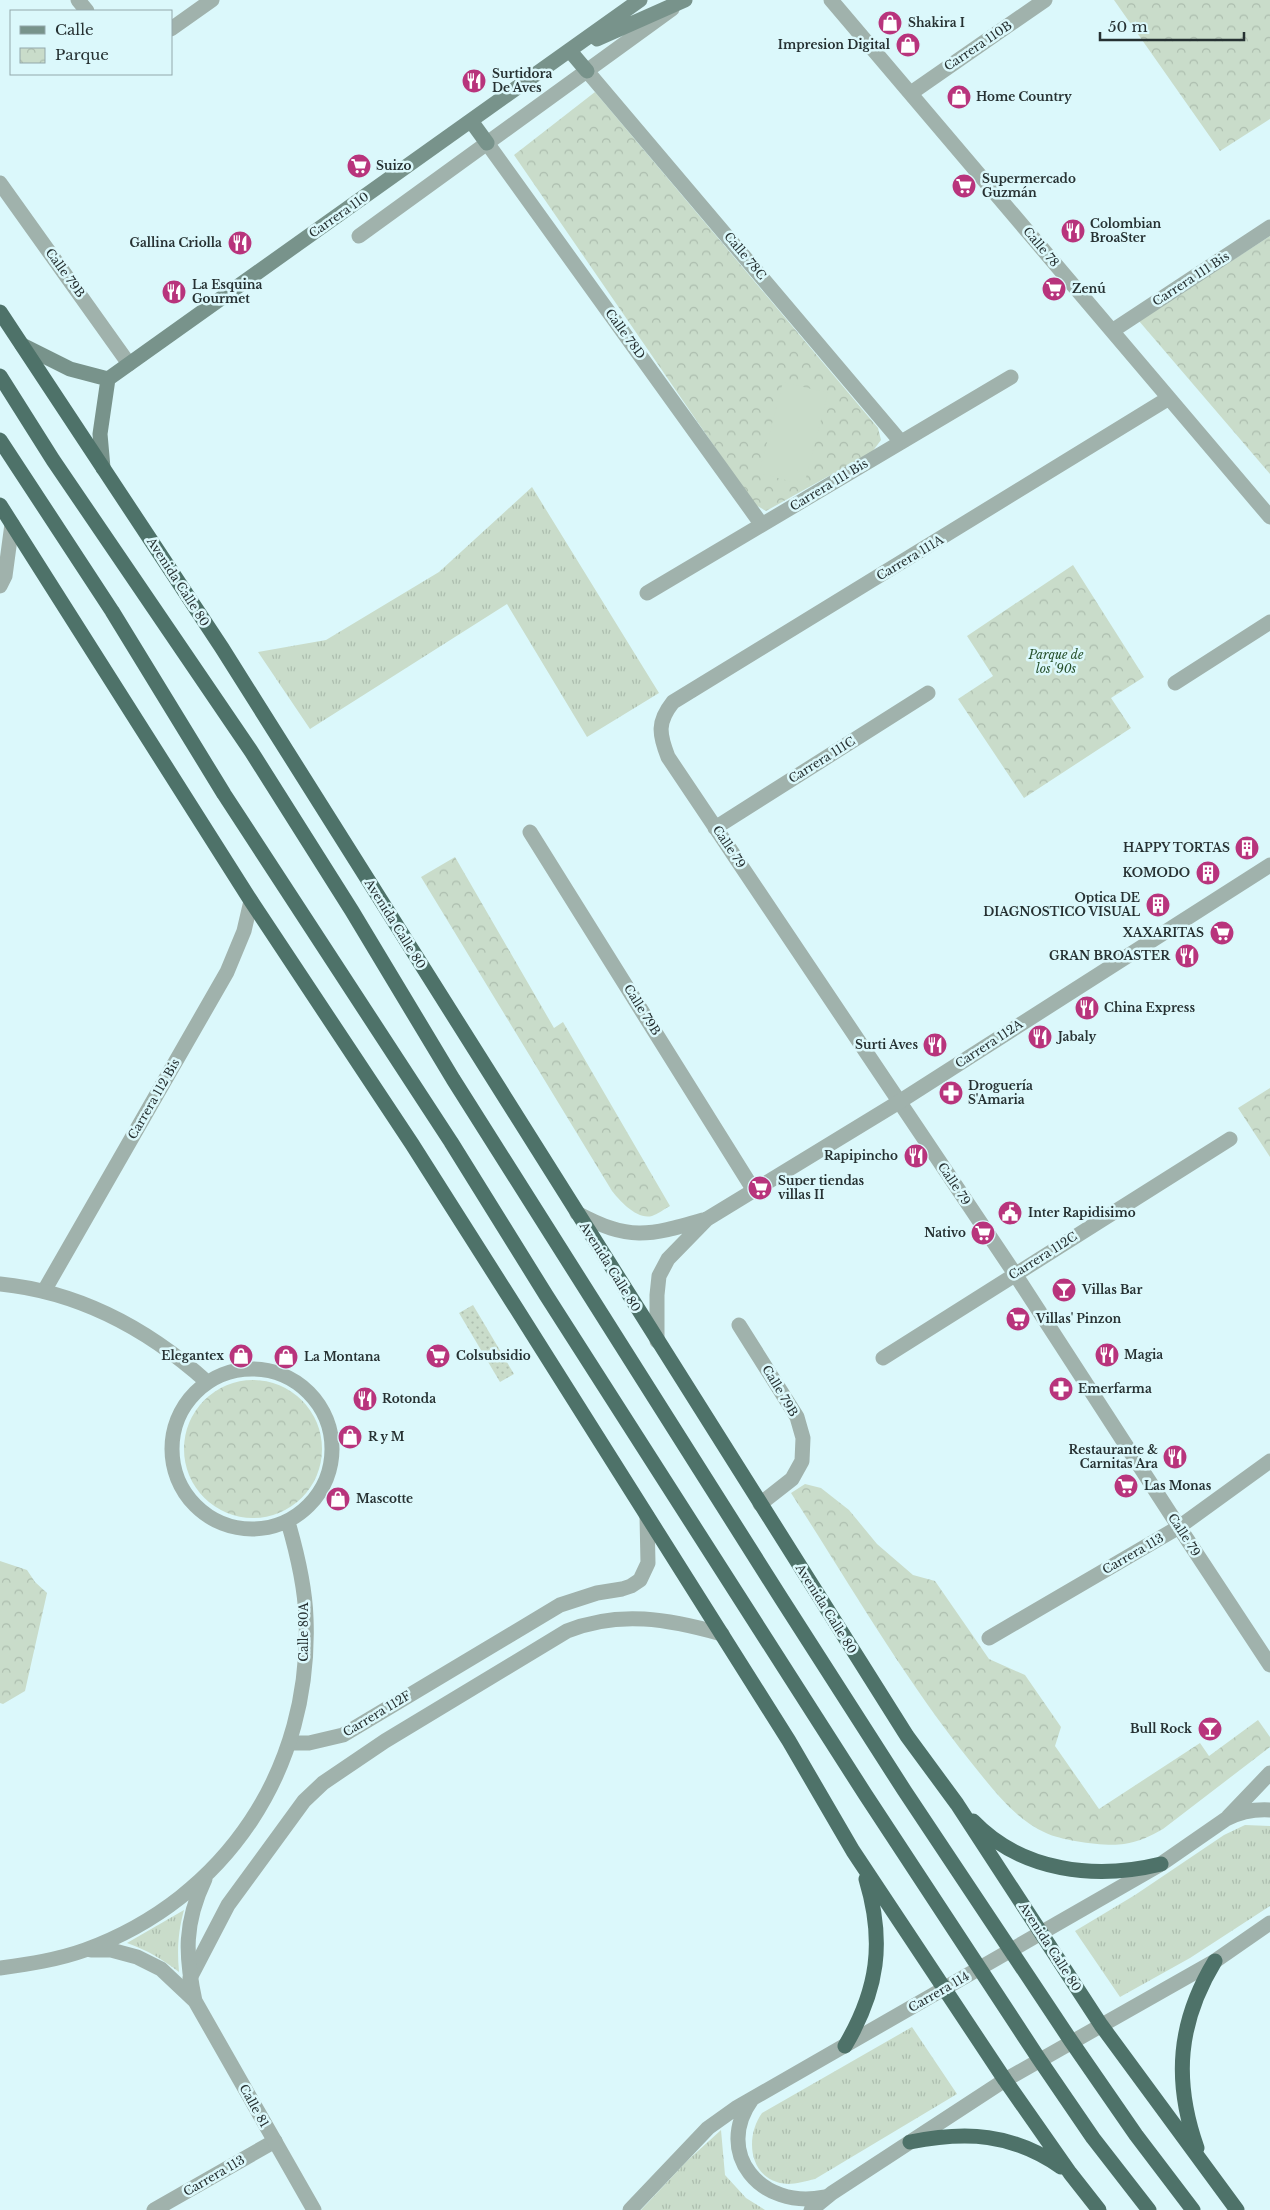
<svg xmlns="http://www.w3.org/2000/svg" width="1270" height="2210" font-family="'Libre Baskerville',serif">
  <style>
    .grass { fill: url(#grass-tufts) }
    .park { fill: url(#park-crowns) }
    .garden { fill: url(#garden-dots) }
    .pitch { fill: #c9dcca }
    .lines { fill: none; stroke-linecap: round; stroke-linejoin: round }
    .minor { stroke: #a0b2ac; stroke-width: 15 }
    .tertiary { stroke: #a0b2ac; stroke-width: 15 }
    .secondary { stroke: #78938b; stroke-width: 15 }
    .trunk { stroke: #4e7269; stroke-width: 15 }
    .labels { text-anchor: middle; stroke-width: 5; stroke-linejoin: round; paint-order: stroke }
    .poi-label { font-size: 12px; font-weight: bold; fill: #263132; stroke: #dbf8fb; text-anchor: start }
    .street-label { font-size: 12px; fill: #263132; stroke: #dbf8fb }
    .park-label { font-size: 12px; font-style: italic; fill: #27512c; stroke: #dbf8fb }
  </style>
  <defs>
    <pattern id="grass-tufts" width="24" height="20" patternUnits="userSpaceOnUse" patternTransform="scale(1.25)"><rect width="24" height="20" fill="#c9dcca"/><path d="M3 7l-1-3M5 7V3M7 7l1-3M15 17l-1-3M17 17v-4M19 17l1-3" fill="none" stroke="#acbdae"/></pattern>
    <pattern id="park-crowns" width="20" height="18" patternUnits="userSpaceOnUse" patternTransform="scale(1.25)"><rect width="20" height="18" fill="#c9dcca"/><path d="M2 6a3 3 0 1 1 6 0M12 15a3 3 0 1 1 6 0" fill="none" stroke="#acbdae"/></pattern>
    <pattern id="garden-dots" width="8" height="8" patternUnits="userSpaceOnUse" patternTransform="scale(1.25)"><rect width="8" height="8" fill="#c9dcca"/><path d="M2 2h.1M6 6h.1" fill="none" stroke="#acbdae" stroke-width="1.8" stroke-linecap="round"/></pattern>
  </defs>
  <rect width="100%" height="100%" fill="#dbf8fb"/>
  <path class="grass" d="M532,487l127,206 -72,44 -80,-133 -197,125 -52,-77 68,-12 113,-68z
    M1245,1825l25,1v80l-80,52 -70,39 -45,-66 60,-36 89,-60z
    M184,1910c-6,22 -7,40 -5,62 -17,-13 -32,-22 -52,-29z
    M912,2027l45,67 -142,85c-9,2 -19,5 -27,5 -39,-2 -44,-46 -26,-71z
    M721,2130l4,45 21,23 19,12h-124l46,-49z"/>
  <path class="park" d="M1114,0h156v119l-50,32z
    M595,92l283,336 3,12 -9,12 -106,59 -12,-7 -240,-349z
    M1270,236v238l-131,-153z
    M1073,565l71,112 -33,21 20,30 -107,70 -66,-99 35,-23 -26,-40z
    M455,857l99,171 9,-6 107,184c-6,3 -12,8 -18,10 -15,4 -32,-15 -40,-25l-191,-314z
    M1270,1088v69l-32,-49z
    M184 1449a69 69 0 1 1 138 0a69 69 0 1 1-138 0Z
    M805,1484l16,4 28,22 28,34 36,31 22,6 54,78 36,16 36,52 -6,19 44,63 101,-66 9,13 49,-36 12,17v10l-107,82c-12,7 -25,13 -39,15 -18,3 -61,-3 -78,-11 -33,-15 -54,-45 -76,-72 -67,-84 -121,-178 -179,-268z
    M0,1561l27,9 8,12 12,11 -22,98 -22,13 -3,-1z"/>
  <path class="garden" d="M473,1305l41,69 -14,8 -41,-69z"/>
  <path class="pitch" d="M783,382l45,11 -24,92 -45,-12z"/>
  <g class="lines">
    <path class="minor" d="M78,0l9,11
      M831,0l439,517
      M171,29l41,-29
      M587,71l314,371
      M911,93l134,-93
      M487,143l275,382
      M0,183l129,181
      M359,236l313,-227
      M1112,331l158,-104
      M0,586l5,-10 7,-52
      M647,593l364,-216
      M1175,683l95,-61
      M715,828l213,-135
      M530,832l223,357
      M44,1291l183,-319 17,-41 7,-30
      M739,1325l58,92 6,21 -1,23 -10,18 -32,25
      M883,1358l347,-219
      M989,1638l190,-111 -164,-253 -347,-517c-9,-23 -11,-35 5,-55l496,-304
      M290,1743h19l34,-8 217,-130 37,-12 25,-4 9,-3 9,-6 8,-17 -1,-47
      M190,1978l38,-73 76,-104 19,-18 62,-42 182,-110c52,-21 102,-12 155,3
      M154,2210l121,-69"/>
    <path class="tertiary" d="M577,1213c52,28 71,23 126,7
      M0,1284c80,8 148,45 207,98
      M657,1341v-46l2,-19 9,-17 39,-40 192,-117 371,-237
      M172 1449a80 80 0 1 1 160 0a80 80 0 1 1-160 0Z
      M1270,1461l-91,66 91,138
      M1228,1817l42,-44
      M91,1950h20l26,7 24,12 34,32 119,209
      M0,1968c29,-4 57,-8 85,-18 142,-52 227,-182 221,-332 -1,-33 -9,-65 -18,-96
      M195,2001c-10,-46 -11,-78 10,-122
      M752,2099c-39,54 9,111 72,98
      M630,2210l78,-82 28,-20 425,-244 65,-45c14,-7 28,-10 44,-9
      M811,2210l21,-17 173,-113 210,-119 55,-38"/>
    <path class="secondary" d="M597,39l88,-39
      M570,51l17,20
      M471,121l16,22
      M22,345l48,24 38,10
      M103,468l-3,-34 8,-55 532,-379"/>
    <path class="trunk" d="M0,312l222,336 685,1088 50,68 144,221 136,185
      M0,376l53,84 198,291 101,160 101,168 328,519 123,192 167,251 65,94 57,75
      M0,440l112,171 112,183 227,348 95,153 319,499 174,265 54,79 56,72
      M0,505l251,396 161,243 106,167 271,430 64,110 152,229 65,93 29,37
      M973,1821c49,51 123,59 188,43
      M845,2046c33,-56 40,-104 21,-167
      M910,2142c56,-11 102,-9 151,25
      M1197,2148c-24,-68 -19,-126 18,-187"/>
  </g>
  <defs>
    <symbol id="shop-disc" viewBox="-11 -11 22 22"><circle r="9.5" fill="#b8347c" stroke="#dbf8fb"/><path d="M-5-2.5h2.3a2.7 3.5 0 0 1 5.4 0H5L5.5 6h-11ZM-1.5-2.5h3a1.5 2.3 0 0 0-3 0Z" fill="#fff"/></symbol>
    <symbol id="restaurant-disc" viewBox="-11 -11 22 22"><circle r="9.5" fill="#b8347c" stroke="#dbf8fb"/><path d="M-5-6h1v4h1v-4h1v4h1v-4h1v5L-1.5 .5V6h-2V.5L-5-1ZM5-6V6H3V1.5H1.5Q1.5-4 5-6Z" fill="#fff"/></symbol>
    <symbol id="supermarket-disc" viewBox="-11 -11 22 22"><circle r="9.5" fill="#b8347c" stroke="#dbf8fb"/><path d="M-6-5.5h2.5l.6 2H6L4.5 2H-2.5L-4.4-4H-6ZM-1.5 3.2a1.3 1.3 0 1 0 .1 0ZM3 3.2a1.3 1.3 0 1 0 .1 0Z" fill="#fff"/></symbol>
    <symbol id="building-disc" viewBox="-11 -11 22 22"><circle r="9.5" fill="#b8347c" stroke="#dbf8fb"/><path d="M-4-6H4V6H1V3H-1V6H-4ZM-2.5-4.3h1.7v1.8h-1.7ZM.8-4.3h1.7v1.8H.8ZM-2.5-1h1.7V.8h-1.7ZM.8-1h1.7V.8H.8Z" fill="#fff"/></symbol>
    <symbol id="pharmacy-disc" viewBox="-11 -11 22 22"><circle r="9.5" fill="#b8347c" stroke="#dbf8fb"/><path d="M-2-6h4v4h4v4h-4v4h-4v-4h-4v-4h4Z" fill="#fff"/></symbol>
    <symbol id="civic-disc" viewBox="-11 -11 22 22"><circle r="9.5" fill="#b8347c" stroke="#dbf8fb"/><path d="M-.6-6.5H3V-4.5H.6V-3L4-1V1h2V6H-6V1h2V-1L-.6-3ZM-1.2 2.5V6h2.4V2.5Z" fill="#fff"/></symbol>
    <symbol id="bar-disc" viewBox="-11 -11 22 22"><circle r="9.5" fill="#b8347c" stroke="#dbf8fb"/><path d="M-6-5H6L.8 .8V4.5H3.5V6h-7V4.5H-.8V.8Z" fill="#fff"/></symbol>
  </defs>
  <g fill-rule="evenodd">
    <use href="#shop-disc" x="876" y="9" width="28" height="28"/>
    <use href="#shop-disc" x="894" y="31" width="28" height="28"/>
    <use href="#restaurant-disc" x="460" y="67" width="28" height="28"/>
    <use href="#shop-disc" x="945" y="83" width="28" height="28"/>
    <use href="#supermarket-disc" x="345" y="152" width="28" height="28"/>
    <use href="#supermarket-disc" x="950" y="172" width="28" height="28"/>
    <use href="#restaurant-disc" x="1059" y="217" width="28" height="28"/>
    <use href="#restaurant-disc" x="226" y="229" width="28" height="28"/>
    <use href="#supermarket-disc" x="1040" y="275" width="28" height="28"/>
    <use href="#restaurant-disc" x="160" y="278" width="28" height="28"/>
    <use href="#building-disc" x="1233" y="834" width="28" height="28"/>
    <use href="#building-disc" x="1194" y="859" width="28" height="28"/>
    <use href="#building-disc" x="1144" y="891" width="28" height="28"/>
    <use href="#supermarket-disc" x="1208" y="919" width="28" height="28"/>
    <use href="#restaurant-disc" x="1173" y="942" width="28" height="28"/>
    <use href="#restaurant-disc" x="1073" y="994" width="28" height="28"/>
    <use href="#restaurant-disc" x="1026" y="1023" width="28" height="28"/>
    <use href="#restaurant-disc" x="921" y="1031" width="28" height="28"/>
    <use href="#pharmacy-disc" x="937" y="1079" width="28" height="28"/>
    <use href="#restaurant-disc" x="902" y="1142" width="28" height="28"/>
    <use href="#supermarket-disc" x="746" y="1174" width="28" height="28"/>
    <use href="#civic-disc" x="996" y="1199" width="28" height="28"/>
    <use href="#supermarket-disc" x="969" y="1219" width="28" height="28"/>
    <use href="#bar-disc" x="1050" y="1276" width="28" height="28"/>
    <use href="#supermarket-disc" x="1004" y="1305" width="28" height="28"/>
    <use href="#restaurant-disc" x="1093" y="1341" width="28" height="28"/>
    <use href="#shop-disc" x="227" y="1342" width="28" height="28"/>
    <use href="#supermarket-disc" x="424" y="1342" width="28" height="28"/>
    <use href="#shop-disc" x="272" y="1343" width="28" height="28"/>
    <use href="#pharmacy-disc" x="1047" y="1375" width="28" height="28"/>
    <use href="#restaurant-disc" x="351" y="1385" width="28" height="28"/>
    <use href="#shop-disc" x="336" y="1423" width="28" height="28"/>
    <use href="#restaurant-disc" x="1161" y="1443" width="28" height="28"/>
    <use href="#supermarket-disc" x="1112" y="1472" width="28" height="28"/>
    <use href="#shop-disc" x="324" y="1485" width="28" height="28"/>
    <use href="#bar-disc" x="1196" y="1715" width="28" height="28"/>
  </g>
  <g class="labels">
    <g class="poi-label">
      <text x="908" y="27">Shakira I</text>
      <text x="890" y="49" text-anchor="end">Impresion Digital</text>
      <text x="492" y="78">Surtidora<tspan x="492" dy="14">De Aves</tspan></text>
      <text x="976" y="101">Home Country</text>
      <text x="376" y="170">Suizo</text>
      <text x="982" y="183">Supermercado<tspan x="982" dy="14">Guzmán</tspan></text>
      <text x="1090" y="228">Colombian<tspan x="1090" dy="14">BroaSter</tspan></text>
      <text x="222" y="247" text-anchor="end">Gallina Criolla</text>
      <text x="192" y="289">La Esquina<tspan x="192" dy="14">Gourmet</tspan></text>
      <text x="1072" y="293">Zenú</text>
      <text x="1230" y="852" text-anchor="end">HAPPY TORTAS</text>
      <text x="1190" y="877" text-anchor="end">KOMODO</text>
      <text x="1140" y="902" text-anchor="end">Optica DE<tspan x="1140" dy="14">DIAGNOSTICO VISUAL</tspan></text>
      <text x="1204" y="937" text-anchor="end">XAXARITAS</text>
      <text x="1170" y="960" text-anchor="end">GRAN BROASTER</text>
      <text x="1104" y="1012">China Express</text>
      <text x="1058" y="1041">Jabaly</text>
      <text x="918" y="1049" text-anchor="end">Surti Aves</text>
      <text x="968" y="1090">Droguería<tspan x="968" dy="14">S'Amaria</tspan></text>
      <text x="898" y="1160" text-anchor="end">Rapipincho</text>
      <text x="778" y="1185">Super tiendas<tspan x="778" dy="14">villas II</tspan></text>
      <text x="1028" y="1217">Inter Rapidisimo</text>
      <text x="966" y="1237" text-anchor="end">Nativo</text>
      <text x="1082" y="1294">Villas Bar</text>
      <text x="1036" y="1323">Villas' Pinzon</text>
      <text x="1124" y="1359">Magia</text>
      <text x="224" y="1360" text-anchor="end">Elegantex</text>
      <text x="456" y="1360">Colsubsidio</text>
      <text x="304" y="1361">La Montana</text>
      <text x="1078" y="1393">Emerfarma</text>
      <text x="382" y="1403">Rotonda</text>
      <text x="368" y="1441">R y M</text>
      <text x="1158" y="1454" text-anchor="end">Restaurante &amp;<tspan x="1158" dy="14">Carnitas Ara</tspan></text>
      <text x="1144" y="1490">Las Monas</text>
      <text x="356" y="1503">Mascotte</text>
      <text x="1192" y="1733" text-anchor="end">Bull Rock</text>
    </g>
    <g class="street-label">
      <text transform="translate(978 46) rotate(-34)" y="4">Carrera 110B</text>
      <text transform="translate(339 215) rotate(-35)" y="4">Carrera 110</text>
      <text transform="translate(1041 247) rotate(50)" y="4">Calle 78</text>
      <text transform="translate(745 256) rotate(50)" y="4">Calle 78C</text>
      <text transform="translate(65 273) rotate(54)" y="4">Calle 79B</text>
      <text transform="translate(1191 279) rotate(-33)" y="4">Carrera 111 Bis</text>
      <text transform="translate(625 334) rotate(54)" y="4">Calle 78D</text>
      <text transform="translate(829 485) rotate(-31)" y="4">Carrera 111 Bis</text>
      <text transform="translate(910 558) rotate(-31)" y="4">Carrera 111A</text>
      <text transform="translate(178 582) rotate(57)" y="4">Avenida Calle 80</text>
      <text transform="translate(822 760) rotate(-32)" y="4">Carrera 111C</text>
      <text transform="translate(729 847) rotate(56)" y="4">Calle 79</text>
      <text transform="translate(395 924) rotate(58)" y="4">Avenida Calle 80</text>
      <text transform="translate(642 1010) rotate(58)" y="4">Calle 79B</text>
      <text transform="translate(989 1044) rotate(-33)" y="4">Carrera 112A</text>
      <text transform="translate(154 1099) rotate(-60)" y="4">Carrera 112 Bis</text>
      <text transform="translate(954 1184) rotate(56)" y="4">Calle 79</text>
      <text transform="translate(1043 1256) rotate(-32)" y="4">Carrera 112C</text>
      <text transform="translate(610 1267) rotate(58)" y="4">Avenida Calle 80</text>
      <text transform="translate(780 1391) rotate(59)" y="4">Calle 79B</text>
      <text transform="translate(1184 1535) rotate(57)" y="4">Calle 79</text>
      <text transform="translate(1133 1554) rotate(-30)" y="4">Carrera 113</text>
      <text transform="translate(826 1609) rotate(58)" y="4">Avenida Calle 80</text>
      <text transform="translate(304 1632) rotate(-90)" y="4">Calle 80A</text>
      <text transform="translate(377 1714) rotate(-31)" y="4">Carrera 112F</text>
      <text transform="translate(1050 1947) rotate(57)" y="4">Avenida Calle 80</text>
      <text transform="translate(939 1992) rotate(-30)" y="4">Carrera 114</text>
      <text transform="translate(254 2106) rotate(61)" y="4">Calle 81</text>
      <text transform="translate(214 2176) rotate(-30)" y="4">Carrera 113</text>
    </g>
    <g class="park-label">
      <text x="1056" y="659">Parque de<tspan x="1056" dy="14">los '90s</tspan></text>
    </g>
  </g>
  <rect x="10" y="10" width="162" height="65" fill="#dbf8fb" stroke="#93a8ab"/>
  <rect x="20" y="26" width="25" height="8" fill="#78938b" stroke="#93a8ab"/>
  <text x="55" y="35" font-size="15" fill="#263132">Calle</text>
  <rect x="20" y="48" width="25" height="15" fill="url(#park-crowns)" stroke="#93a8ab"/>
  <text x="55" y="60" font-size="15" fill="#263132">Parque</text>
  <path d="M1100 32v8h144v-8" fill="none" stroke="#263132" stroke-width="2.5"/>
  <text x="1108" y="32" font-size="15" fill="#263132" stroke="#dbf8fb" stroke-width="4" paint-order="stroke">50 m</text>
</svg>
